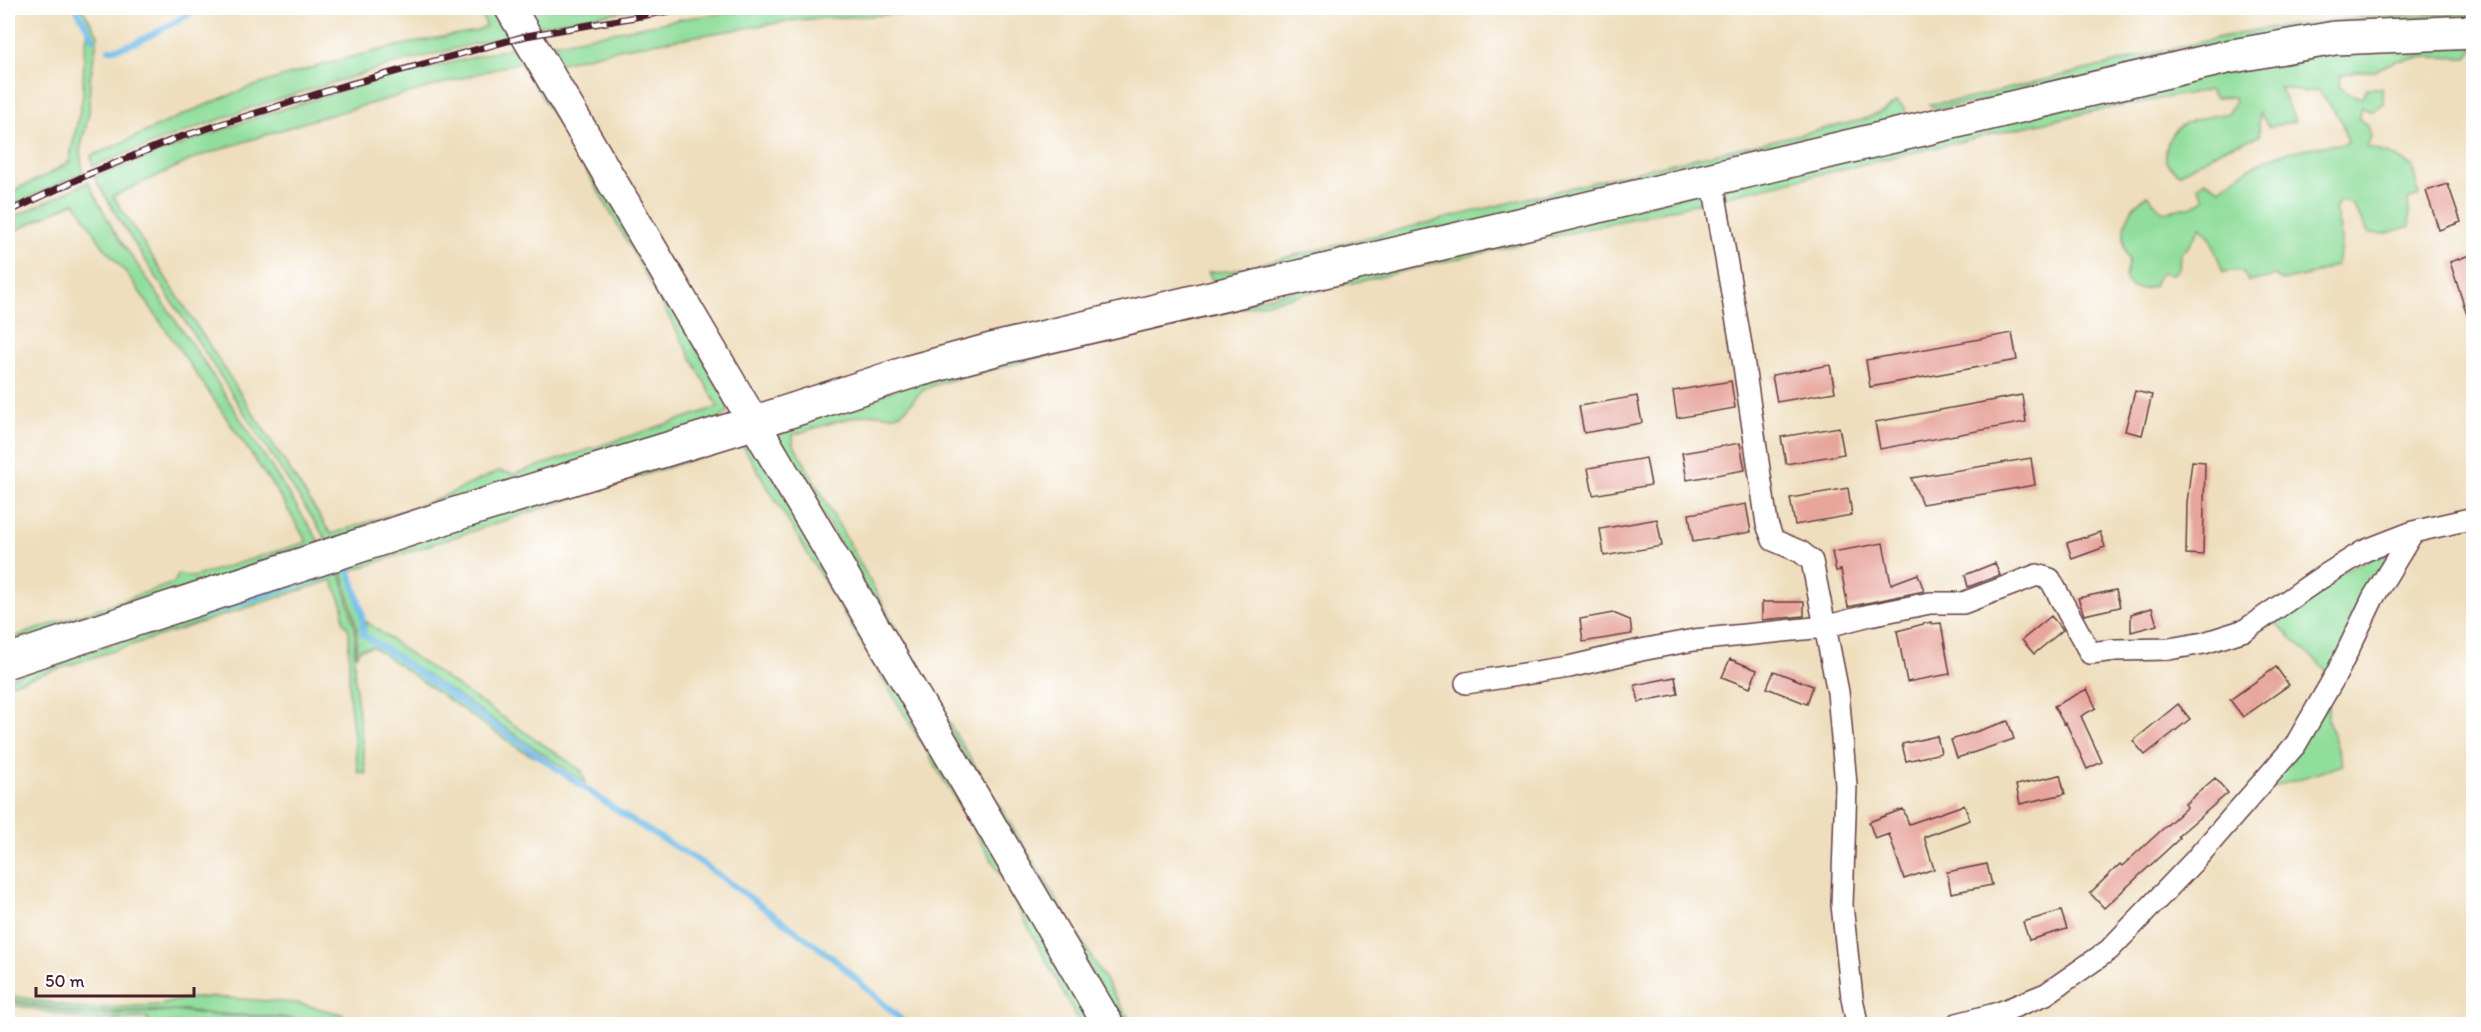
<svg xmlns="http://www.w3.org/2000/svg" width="2481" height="1032" font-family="Itim,sans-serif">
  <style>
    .grass { fill: #91de9c; stroke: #6e7e64; stroke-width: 1.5; fill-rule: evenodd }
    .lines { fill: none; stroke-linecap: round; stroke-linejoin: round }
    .stream { stroke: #71bcea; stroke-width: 6 }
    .building { fill: #e7a59b }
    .street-casing { stroke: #633c41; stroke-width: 24 }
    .secondary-casing { stroke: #633c41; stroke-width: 33 }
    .primary-casing { stroke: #633c41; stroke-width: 36 }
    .street { stroke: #fff; stroke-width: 21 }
    .secondary { stroke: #fff; stroke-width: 30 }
    .primary { stroke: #fff; stroke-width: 33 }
    .rail-casing { stroke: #4a1f2b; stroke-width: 7 }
    .rail { stroke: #fff; stroke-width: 4.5; stroke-dasharray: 14; stroke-linecap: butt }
  </style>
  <rect width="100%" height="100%" fill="#fff"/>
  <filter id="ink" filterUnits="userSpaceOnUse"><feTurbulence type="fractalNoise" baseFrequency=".0167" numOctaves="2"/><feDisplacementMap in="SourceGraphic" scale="12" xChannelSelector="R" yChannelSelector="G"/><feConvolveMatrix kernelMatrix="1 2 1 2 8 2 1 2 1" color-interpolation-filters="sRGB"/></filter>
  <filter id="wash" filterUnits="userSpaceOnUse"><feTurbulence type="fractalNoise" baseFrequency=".008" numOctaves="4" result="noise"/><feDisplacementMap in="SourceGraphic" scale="24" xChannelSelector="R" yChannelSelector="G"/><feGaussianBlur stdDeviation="1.35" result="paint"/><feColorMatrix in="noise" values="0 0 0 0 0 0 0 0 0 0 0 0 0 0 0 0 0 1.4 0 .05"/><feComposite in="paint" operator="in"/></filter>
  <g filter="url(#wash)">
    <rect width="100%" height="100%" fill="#eedebd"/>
    <path class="grass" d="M77,8h5l16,27 -8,44 -1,34 -9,38 3,21 -75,36v-15l41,-19 20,-12 14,-66 1,-43 4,-23 4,8 2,-1z
      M480,8h24l9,26 -122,31 -135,41 -163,60 -2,-10c51,-21 104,-49 155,-67 76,-27 151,-45 230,-58l10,-5z
      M522,8h120l-109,19z
      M769,8h229l-203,12 -172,28 -66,16 -11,-19 141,-27z
      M2473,13v9l-538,87 -6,-5 33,-4 259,-63 53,-10 84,-9z
      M522,45l207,359 -2,9 -10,8 -386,126 -211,-326 -26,-44 163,-60 101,-31zM520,62c71,112 135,228 198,345l-204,67 -15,-3 -66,30 -102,33 -218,-338 87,-40 112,-36z
      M2473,45v5l-6,8 -41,-1 -31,4 -21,10h-17l-16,4 -2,11 9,7 13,5 6,-10h14l3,15 -12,9 -10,-5 -3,12 9,7 3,10 -4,11 22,7 23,12 7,30 -11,4 2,26 -26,8 -15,-1 -18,-30 -12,-2 -4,9c6,20 9,34 1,55l-23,9 -31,7 -7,-5 -26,6 -8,-12 -18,2 -13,-35 -9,-10 -14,21 -7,5 -1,15 -8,7 -9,-2 -5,4 -3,9 -11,3 -12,-1 -6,-11 4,-17c-12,-22 -3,-52 18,-65l16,17 30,-6 11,-7 -6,-13 7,-6 15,9c46,-38 72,-39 128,-46l-5,-20 -24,-33 -16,2 -24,-5 16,34 -26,6 -10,-14v23l-37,13 -43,25 -13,-12c-3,-42 30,-43 63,-49l6,-11 -1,-5 -18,1 -8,-8 -104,19 -112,25 -269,63 3,-11 561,-132z
      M1897,101l8,8 1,6 -4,7 -688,161 -6,-11 23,-1 412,-101 219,-50 22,-9z
      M88,182l26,49 90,131 120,187 -316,106v-16l166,-56 4,-9 15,3 114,-35 -24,-41 -83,-122 -72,-104 -26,-30 -27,-43 -67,32v-14z
      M1701,192l7,9 -560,129 -200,51c-10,3 -23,6 -30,14 -8,8 -9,14 -20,19 -11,4 -17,-2 -28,0 -26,4 -52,13 -77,21v8l159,285 180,296h-11l-348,-595 151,-49z
      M750,439l352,585h-22l-85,-159 -252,-419 -16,2 -374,122 -2,-6 215,-74z
      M2390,550l-59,125 -61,-57 46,-34z
      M348,569l13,43 1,23 188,129 -29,-14 -148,-103 -13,2 -4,7 1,-29 -15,-55z
      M340,572l15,56 -1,46 12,100 -8,-2 -9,-78v-64l-6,-9v-15l-11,-26 -324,105v-6l35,-13z
      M366,621l47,35 169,115 4,12 -221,-150z
      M2328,704v16l15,45 -83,26z
      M8,995l74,14 80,-4 20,-6 31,-2 84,6 44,11 21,10h-44l-35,-7 -71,-3 -28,-4 -103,3 -73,-14z
      M8,1001l73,14 102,-4 29,4 70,3 28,6h-163l1,-6 -62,2 -78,-16z"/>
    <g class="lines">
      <path class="stream" d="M76,8l17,30
        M109,49c19,3 71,-31 91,-41
        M187,620l162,-52 13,44 1,22 265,184 74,45 29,21 101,73 74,67"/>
    </g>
    <g id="blocks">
      <path class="building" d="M2448,184l13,38 -22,8 -13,-39z
        M2470,255l4,9v60h-4l-20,-62z
        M2012,333l5,27 -147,27 -4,-27z
        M1830,365l5,27 -58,10 -5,-27z
        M1731,381l4,27 -58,10 -4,-27z
        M2135,391l17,4 -10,40 -17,-4z
        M2022,395l4,27 -146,27 -5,-27z
        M1637,396l5,27 -58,10 -5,-27z
        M1839,427l5,27 -58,10 -5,-27z
        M1740,443l5,27 -58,10 -5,-27z
        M1646,458l5,27 -58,10 -5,-27z
        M2031,458l4,27 -57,10 -56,9 -11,-26z
        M2192,461l13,1 -2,93 -17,-1 1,-52z
        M1848,488l4,27 -57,10 -5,-27z
        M1746,504l5,28 -58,10 -4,-28z
        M1657,519l5,27 -58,10 -4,-27z
        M2100,532l5,15 -33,12 -5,-16z
        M1883,543l8,41 27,-10 6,17 -76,16 -7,-37 -5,1 -4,-19z
        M1995,563l5,12 -32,12 -3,-12z
        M2116,590l4,17 -36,8 -6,-17z
        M1762,602h42v14l-42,4z
        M2152,608l5,17 -26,7v-18z
        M1613,613l17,7 2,14 -49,8 -3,-23z
        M2051,616l12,14 -29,24 -12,-14z
        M1931,622v2l10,-1 9,51 -43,8 -10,-51z
        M1730,659l27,11 -7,18 -28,-11z
        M2276,667l13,18 -46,32 -13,-17z
        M1774,671l39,15 -6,18 -40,-16z
        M1675,677l3,17 -39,8 -4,-17z
        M2087,689l9,19 -15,8 21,46 -15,7 -21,-46 -2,1 -10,-18z
        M2178,704l12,15 -45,36 -12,-14z
        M2008,721l6,18 -57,19 -6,-18z
        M1937,736l4,17 -35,8 -4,-17z
        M2060,775l5,19 -45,10 -4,-19z
        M2215,778l13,15 -50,43 2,2 -76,70 -14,-15 30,-29 2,2 65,-59 -2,-3z
        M1964,805l6,15 -46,17 10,32 -30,10 -15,-45 -14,5 -6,-17 34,-13 6,15z
        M1987,864l5,21 -41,8 -4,-21z
        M2061,911l6,18 -38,11 -6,-18z"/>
    </g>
  </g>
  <g filter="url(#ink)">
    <use href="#blocks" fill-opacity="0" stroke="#633c41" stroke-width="1.5"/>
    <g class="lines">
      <defs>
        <path id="street" d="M1712,178l29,167 26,179 6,16 28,12 11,9 26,131 8,93 -4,120 10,93 5,26
          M1466,683l103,-16 72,-17 53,-10 130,-13 46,-12 60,-12h33l74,-28 13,4 40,74 26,-3 53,-1 35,-6 41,-13 71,-49 48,-30 49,-19 61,-14
          M1957,1024l42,-11 47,-19 63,-44 86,-90 101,-116 41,-71 36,-75 40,-66"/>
        <path id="secondary" d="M510,8l598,1016"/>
        <path id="primary" d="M8,661l454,-149 291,-89 157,-51 89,-24 1228,-291 108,-19 139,-6"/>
      </defs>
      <use href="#street" class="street-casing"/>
      <use href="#secondary" class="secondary-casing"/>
      <use href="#primary" class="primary-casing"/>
      <use href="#street" class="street"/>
      <use href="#secondary" class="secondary"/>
      <use href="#primary" class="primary"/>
      <defs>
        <path id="rail" d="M8,212l81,-38 88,-36 159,-50 190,-52 161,-28"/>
      </defs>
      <use href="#rail" class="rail-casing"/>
      <use href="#rail" class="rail"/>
    </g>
  </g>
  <rect width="2481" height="1032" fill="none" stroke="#fff" stroke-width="30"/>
  <path d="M36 987v9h158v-9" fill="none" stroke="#4a1f2b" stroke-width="3"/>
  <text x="45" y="987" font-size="18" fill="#4a1f2b" stroke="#ffffff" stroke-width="4.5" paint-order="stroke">50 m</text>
</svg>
